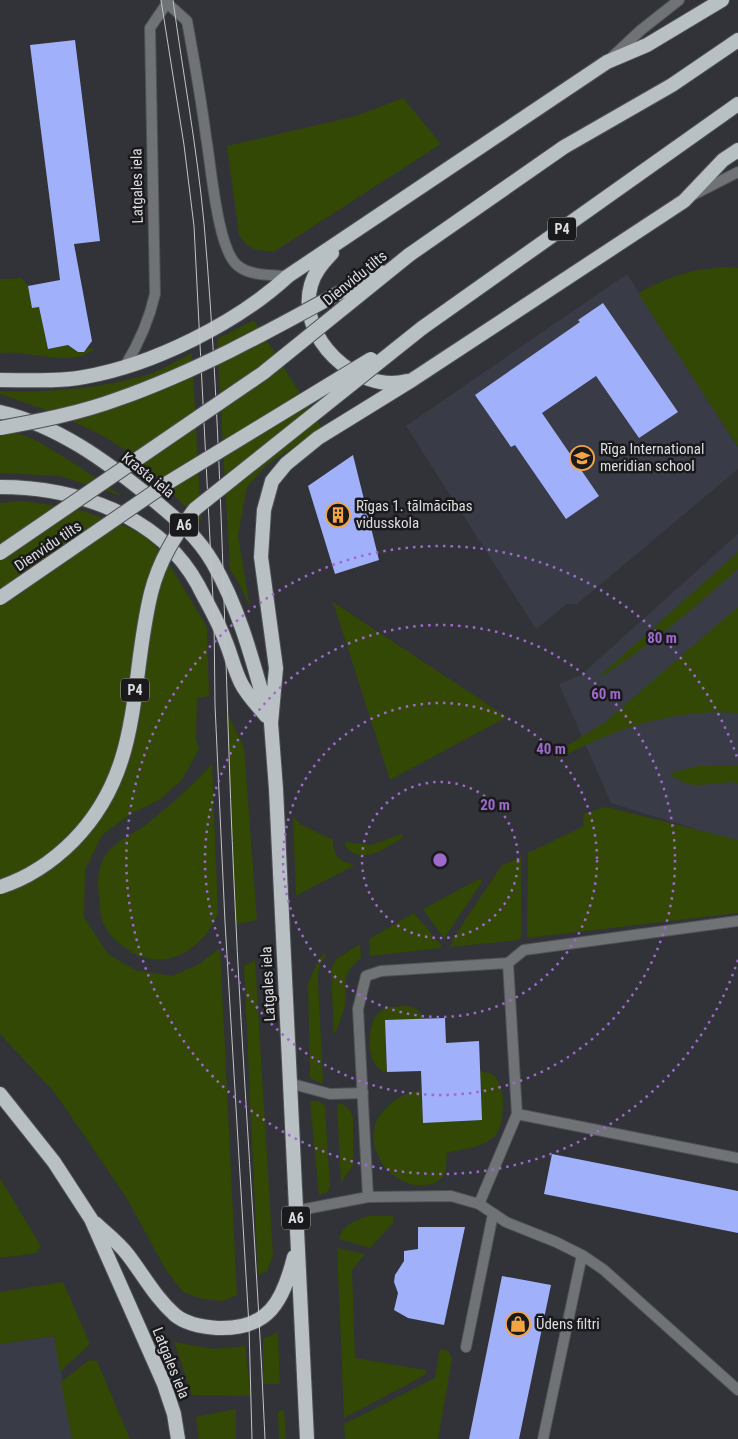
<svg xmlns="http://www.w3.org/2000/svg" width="738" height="1439" font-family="'Roboto Condensed',sans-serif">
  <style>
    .built { fill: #393c47 }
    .green { fill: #324804 }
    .building { fill: #a1b0fa }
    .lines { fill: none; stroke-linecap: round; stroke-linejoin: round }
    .minor-casing { stroke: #505256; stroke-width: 12 }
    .tertiary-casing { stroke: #505256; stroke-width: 12 }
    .trunk-casing { stroke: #505256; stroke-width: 16 }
    .minor { stroke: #707375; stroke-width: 10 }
    .tertiary { stroke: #707375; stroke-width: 10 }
    .trunk { stroke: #b9c0c3; stroke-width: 14 }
    .tram { stroke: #c2c4c7; stroke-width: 1 }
    .trunk-bridge-casing { stroke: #505256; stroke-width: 16; stroke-linecap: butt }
    .trunk-bridge { stroke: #b9c0c3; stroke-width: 14 }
    .ring { fill: none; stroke: #9d6acb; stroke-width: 2.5; stroke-dasharray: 2.5 5 }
    .labels { text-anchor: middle; stroke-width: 5; stroke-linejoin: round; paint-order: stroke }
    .shield { fill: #1a1a1d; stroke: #a2a2a6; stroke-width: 1 }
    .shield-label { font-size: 14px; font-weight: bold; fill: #dcdde0 }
    .street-label { font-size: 15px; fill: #dcdde0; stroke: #1a1a1d }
    .poi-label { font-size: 15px; fill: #dcdde0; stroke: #1a1a1d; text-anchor: start }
    .centre { fill: #9d6acb; stroke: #1a1a1d; stroke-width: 2.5 }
    .ring-label { font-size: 15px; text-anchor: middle; font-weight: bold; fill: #9d6acb; stroke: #1a1a1d; stroke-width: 5; stroke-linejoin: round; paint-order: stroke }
  </style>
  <rect width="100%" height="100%" fill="#313338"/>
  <path class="built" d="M627,274l111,173v22l-161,135h-10l-31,25 -130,-203z
    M738,534v308l-127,-39 -52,-119 22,-9z
    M55,1336l17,103h-72v-95z"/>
  <path class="green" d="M403,98l38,46 -166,107c-18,0 -26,0 -36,-16l-12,-89 129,-30z
    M727,267l11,1v179l-100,-154c36,-18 49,-23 89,-26z
    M22,278l6,8 4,22 7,-1 9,42 23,-4 7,7 11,-4 6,1c-26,20 -66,0 -95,4v-74z
    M254,320l68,108 -55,37 -20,22 -9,49 12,72 -11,-25 -9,-13 -13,-231z
    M192,353l9,170c-28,-29 -56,-62 -91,-83 -35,-20 -72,-33 -110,-46v-3c48,2 96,-2 143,-15 16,-4 33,-15 49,-23z
    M0,427c45,12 84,44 122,69l-62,-20 -60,-3z
    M22,501l52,7 49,17 21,10 20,20 43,72 2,69 -12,2 -1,41 3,10 -17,31 -23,20 -28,14 -29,21 -17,35 -1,47 24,37 27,16 37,6 26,-11 22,-17 17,347 -14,6 -20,-2 -20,-7 -17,-22 -40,-73 -71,-104 -55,-59v-531z
    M738,552v17c-46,41 -92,80 -144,112z
    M333,602l174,115 -117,63z
    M738,607v106c-65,-5 -124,16 -180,46l-5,-5 51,-31z
    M227,713l17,34 13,173 -21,4z
    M212,764l6,149c-15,37 -53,61 -90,37 -9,-6 -19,-15 -24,-25 -4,-8 -4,-20 -5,-30 -2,-11 -1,-26 5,-37 10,-18 29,-23 44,-35 23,-18 44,-37 64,-59z
    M733,765h5v18c-22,-4 -46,12 -68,-10l29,-7z
    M606,807l132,33v73l-211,25 1,-85 56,-27 -1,-11 2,-2z
    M293,816l7,8 33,16c-1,16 7,22 22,25l-59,31z
    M401,834l2,3c-17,11 -40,29 -57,10v-5l25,3z
    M521,857v79l-2,4 -69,7 4,-10 48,-72z
    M481,878l1,4 -38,57 -21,-30z
    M414,913l27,32v3l-71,8 -1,-17z
    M360,944l1,14c-25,21 -11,27 -17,51 -2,9 -7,18 -10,27l-3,-66 5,-11z
    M324,953l2,2 -7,12 -1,12 5,105 -13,-6 -2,-94 9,-21z
    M255,960l18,295 -6,16 -9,4 -14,-309z
    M407,1006l10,3 5,6v4l-37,1 2,52c-20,-3 -20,-35 -14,-51 2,-5 8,-10 13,-14z
    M480,1071c4,1 11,2 14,5 13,10 11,51 0,61 -13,11 -31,12 -47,16 -1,5 0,13 -2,19 -1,5 -8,11 -13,12 -41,11 -78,-44 -47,-75 11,-11 21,-16 36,-19l2,33 59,-3z
    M319,1101l6,5 5,81 -2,5 -9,3 -9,-93z
    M341,1103l9,7 3,8v47l-12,18 -4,-78z
    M0,1178l41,68 -4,7 -37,5z
    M368,1216h25v7l-23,25 -31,-9c4,-15 15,-18 29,-23z
    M337,1248l28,6 -13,16 3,88 71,12 -1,5 -81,43z
    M63,1282l27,62 -30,28 -6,-36 -54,8v-52z
    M278,1332l2,52h-17v-45z
    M174,1342l39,7 32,-3 6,50 -59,-1z
    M440,1349l9,2 3,8 -14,80h-93l-1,-15 91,-46z
    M89,1360l8,1 33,78h-58l-11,-57z
    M236,1409v30h-37l-3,-22z
    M284,1410l2,29h-7l-1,-28z"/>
  <path class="building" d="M75,40l25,201 -26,3 18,97 -8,11h-6l-10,-7 -20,4 -9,-42 -7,1 -4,-22 32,-6 -30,-235z
    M603,303l75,109 -39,26 -43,-62 -54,37 57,83 -33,23 -51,-74 -4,2 -36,-52 105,-73 -2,-2z
    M353,455l26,105 -44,14 -27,-88z
    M445,1018l1,25 33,-2 3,79 -59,3 -2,-52 -34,1 -2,-52z
    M552,1154l186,37v42l-194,-39z
    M418,1227h47l-21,98 -36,-7 -14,-8 4,-17 -4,-11 1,-7 9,-14v-10l14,-2z
    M502,1276l49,9 -32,154h-50z"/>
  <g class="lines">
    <defs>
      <path id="minor" d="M508,963l9,151
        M289,1083l41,11 33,-1
        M368,1197l-10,-188 8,-33 15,-5 127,-8 16,-13 214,-29
        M479,1204l27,18 50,20 26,13 22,15 134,120
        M295,1211l73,-14 83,-1 28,8 38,-90 221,44
        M466,1347l27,-133
        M543,1439l39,-184"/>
      <path id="tertiary" d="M166,0l1,3 20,18c7,38 14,77 19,116 5,27 11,111 31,128 12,11 35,10 51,11
        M611,58l30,-28 38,-30
        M693,195l45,-23
        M125,366c14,-23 24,-45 30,-72l-5,-266 17,-25"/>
      <path id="trunk" d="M332,253c-9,10 -17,18 -21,32 -15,52 45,109 96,96
        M409,255l155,-108 108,-62 66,-45
        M422,328l316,-224
        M0,380c28,0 57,2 84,-3 69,-12 153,-54 204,-101l319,-214 40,-17 75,-45
        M0,412c57,13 106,49 150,85 24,20 47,38 63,66 27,47 40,99 55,152
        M0,487c75,0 160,28 198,98 9,18 20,36 27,55 6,14 9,29 16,43 6,12 17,23 25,33
        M0,1094l54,68 37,57 73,165 10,30 4,25
        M95,1223c11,10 24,20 33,32 16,21 27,42 47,60 11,9 28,12 42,13 52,2 66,-27 77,-71
        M307,1439l-31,-650 -5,-66 5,-55 -15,-111 3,-47 8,-29 14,-17 32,-26 94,-58 272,-179 39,-41 15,-10"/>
    </defs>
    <use href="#minor" class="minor-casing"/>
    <use href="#tertiary" class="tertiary-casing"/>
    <use href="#trunk" class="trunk-casing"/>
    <use href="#minor" class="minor"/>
    <use href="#tertiary" class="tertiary"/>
    <use href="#trunk" class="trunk"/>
    <path class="tram" d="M161,0l23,145 10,81 20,393 1,86 10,217 24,404 3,113
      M173,0c10,74 24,148 31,223 19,219 20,439 30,659 8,186 23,371 31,557"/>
    <defs>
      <path id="trunk-bridge" d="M0,428c39,-7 80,-15 118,-29 91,-32 176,-82 261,-128
        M0,553l263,-180 146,-118
        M0,598l169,-116 202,-123
        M0,887c28,-9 52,-25 73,-46 71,-72 56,-158 78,-248 8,-32 24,-58 44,-84l227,-181"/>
    </defs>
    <use href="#trunk-bridge" class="trunk-bridge-casing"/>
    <use href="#trunk-bridge" class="trunk-bridge"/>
  </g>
  <g class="ring">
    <circle cx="440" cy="860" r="78"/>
    <circle cx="440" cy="860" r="157"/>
    <circle cx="440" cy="860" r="235"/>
    <path d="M738 960A314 314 0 1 1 738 760"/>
  </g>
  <defs>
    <symbol id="school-ring" viewBox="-11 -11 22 22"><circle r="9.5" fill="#1a1a1d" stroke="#f3a443" stroke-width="1.5"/><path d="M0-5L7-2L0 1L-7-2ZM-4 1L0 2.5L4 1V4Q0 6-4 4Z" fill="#f3a443"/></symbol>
    <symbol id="building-ring" viewBox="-11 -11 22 22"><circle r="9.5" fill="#1a1a1d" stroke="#f3a443" stroke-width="1.5"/><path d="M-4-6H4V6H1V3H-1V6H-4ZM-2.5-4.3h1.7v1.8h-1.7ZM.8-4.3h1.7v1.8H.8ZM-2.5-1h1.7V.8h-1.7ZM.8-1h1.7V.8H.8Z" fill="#f3a443"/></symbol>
    <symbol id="shop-ring" viewBox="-11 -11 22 22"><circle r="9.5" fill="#1a1a1d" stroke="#f3a443" stroke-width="1.5"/><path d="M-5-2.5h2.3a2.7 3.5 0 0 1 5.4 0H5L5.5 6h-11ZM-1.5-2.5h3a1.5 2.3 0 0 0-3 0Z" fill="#f3a443"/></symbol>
  </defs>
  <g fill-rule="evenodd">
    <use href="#school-ring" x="568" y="444" width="28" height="28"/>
    <use href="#building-ring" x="324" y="501" width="28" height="28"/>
    <use href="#shop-ring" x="504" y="1310" width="28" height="28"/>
  </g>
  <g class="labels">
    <g class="shield">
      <rect x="548" y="217.5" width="28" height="23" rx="4"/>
      <rect x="170" y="513.5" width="28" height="23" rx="4"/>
      <rect x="121" y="678.5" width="28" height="23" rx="4"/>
      <rect x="282" y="1206.5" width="28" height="23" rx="4"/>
    </g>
    <g class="shield-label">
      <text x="562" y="234">P4</text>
      <text x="184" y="530">A6</text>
      <text x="135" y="695">P4</text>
      <text x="296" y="1223">A6</text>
    </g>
    <g class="street-label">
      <text transform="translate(137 186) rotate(-91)" y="5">Latgales iela</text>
      <text transform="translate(355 278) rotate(-39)" y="5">Dienvidu tilts</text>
      <text transform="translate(148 475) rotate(39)" y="5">Krasta iela</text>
      <text transform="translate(48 546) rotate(-34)" y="5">Dienvidu tilts</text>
      <text transform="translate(268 984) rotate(-93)" y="5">Latgales iela</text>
      <text transform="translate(171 1363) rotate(68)" y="5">Latgales iela</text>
    </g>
    <g class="poi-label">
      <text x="600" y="454">Rīga International<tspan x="600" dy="17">meridian school</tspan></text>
      <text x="356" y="511">Rīgas 1. tālmācības<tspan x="356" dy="17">vidusskola</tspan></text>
      <text x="536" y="1329">Ūdens filtri</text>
    </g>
  </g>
  <circle cx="440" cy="860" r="8" class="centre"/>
  <g class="ring-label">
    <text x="662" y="643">80 m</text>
    <text x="606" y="699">60 m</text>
    <text x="551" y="754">40 m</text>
    <text x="495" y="810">20 m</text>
  </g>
</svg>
